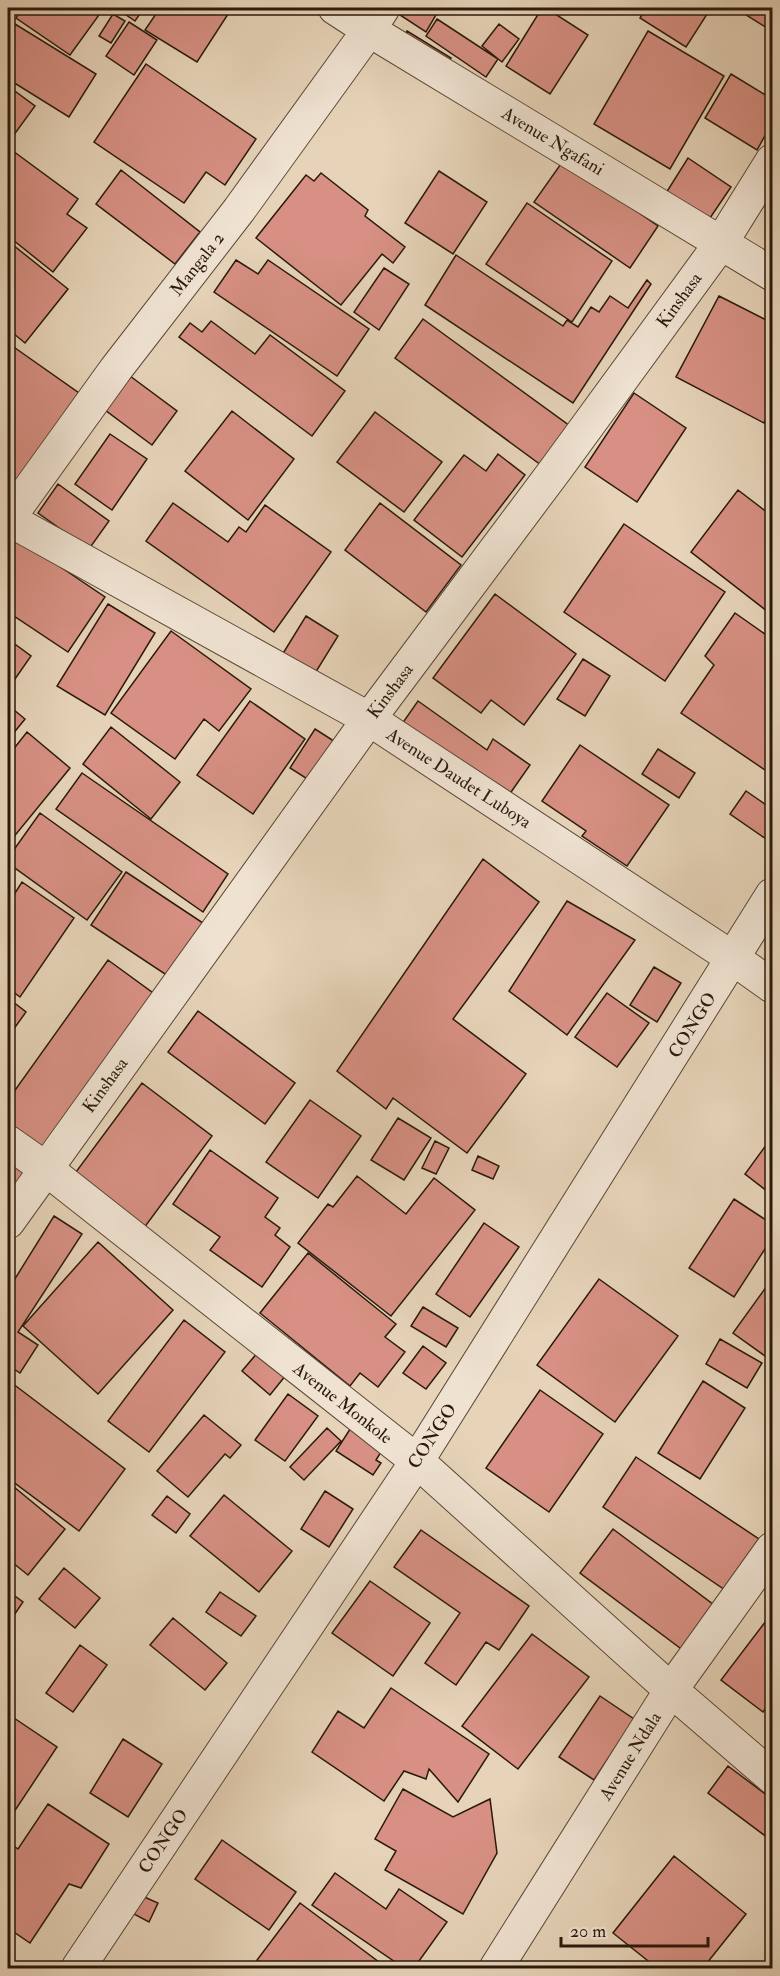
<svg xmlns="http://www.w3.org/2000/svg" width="780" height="1976" font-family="'IM FELL Double Pica',serif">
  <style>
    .building { fill: #d79083; stroke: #2a1a0c; stroke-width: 1.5 }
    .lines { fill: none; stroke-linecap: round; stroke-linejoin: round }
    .minor-casing { stroke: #594837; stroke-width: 35 }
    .minor { stroke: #efe2d1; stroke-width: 33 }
    .labels { text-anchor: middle; stroke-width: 4.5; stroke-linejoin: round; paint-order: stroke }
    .street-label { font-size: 18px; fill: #2a1a0c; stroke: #efe2d1 }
  </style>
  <rect width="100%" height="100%" fill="#e6d3b8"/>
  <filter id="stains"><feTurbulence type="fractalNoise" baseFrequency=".00333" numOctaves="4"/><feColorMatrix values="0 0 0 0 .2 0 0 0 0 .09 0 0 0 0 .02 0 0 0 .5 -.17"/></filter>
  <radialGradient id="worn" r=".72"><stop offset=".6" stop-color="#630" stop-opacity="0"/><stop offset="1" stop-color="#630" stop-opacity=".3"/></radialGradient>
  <path class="building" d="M8,8h8l-8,14z
    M23,8h81l-34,47 -54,-37z
    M116,8h28l-9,13z
    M160,8h72l-35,54 -52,-32z
    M404,8h36l-14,24 -26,-17z
    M542,8h4l42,27 -38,59 -44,-28z
    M646,8h65l-25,39 -46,-29z
    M735,8h37v23z
    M113,14l12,7 -14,22 -12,-7z
    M437,19l61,40 -12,18 -60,-41z
    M129,22l28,18 -23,35 -28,-19z
    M15,24l81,50 -27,43 -61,-38v-43z
    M499,24l20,15 -17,23 -20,-16z
    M407,31l44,27 -8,12 -44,-27z
    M648,31l76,45 -54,93 -76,-45z
    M146,64l110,75 -31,46 -19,-13 -22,31 -90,-61z
    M731,74l41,25v24l-15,27 -52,-32z
    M8,86l27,20 -27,37z
    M13,151l65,48 -11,15 20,14 -34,44 -45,-36v-77z
    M688,158l43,29 -23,34 -42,-28z
    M563,161l95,65 -28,42 -96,-66z
    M121,170l79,62 -25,32 -79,-60z
    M439,171l48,31 -34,52 -48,-31z
    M321,173l47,37 -3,6 40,31 -12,16 -11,-9 -41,51 -85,-67 50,-63 8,6z
    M527,203l85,58 -40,61 -86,-58z
    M8,241l60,48 -43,54 -17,-14z
    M456,255l107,71 4,-6 11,7 13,-20 8,5 11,-16 18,12 19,-28 4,4 -78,119 -148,-98z
    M236,260l22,14 10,-14 101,69 -32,47 -123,-84z
    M384,268l25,16 -30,46 -25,-18z
    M719,296l53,27v83l-8,17 -88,-46z
    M423,319l147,107 -29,39 -146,-107z
    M211,321l44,33 15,-19 75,56 -33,45 -133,-99 11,-14 12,9z
    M8,343l71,50 -71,103z
    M130,376l47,35 -25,34 -47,-35z
    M634,393l52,35 -49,74 -52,-35z
    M232,411l62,48 -46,61 -63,-49z
    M375,412l67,50 -38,50 -67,-50z
    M110,434l37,25 -35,51 -37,-26z
    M498,454l27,21 -63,82 -48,-37 50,-65 22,16z
    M58,484l51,37 -20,28 -51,-36z
    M738,490l34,26v99l-81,-63z
    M173,503l55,39 11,-15 7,5 19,-27 66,47 -57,80 -128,-91z
    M380,503l81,62 -35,47 -81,-62z
    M624,524l101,68 -60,89 -101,-69z
    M16,537l89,60 -37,55 -60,-40v-62z
    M495,594l81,60 -52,71 -33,-25 -10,13 -48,-35z
    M108,604l47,29 -50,82 -48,-29z
    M735,613l37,26v126l-4,7 -87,-59 33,-48 -9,-9z
    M306,616l32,20 -24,39 -32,-20z
    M171,631l80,58 -32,42 -15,-12 -29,40 -64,-46z
    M8,639l23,17 -23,33z
    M583,659l27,17 -25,40 -28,-17z
    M250,701l55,38 -52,75 -56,-39z
    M418,701l69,49 6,-11 37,26 -28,40 -105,-74z
    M8,705l17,14 -17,21z
    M111,727l69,55 -29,37 -68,-55z
    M315,729l22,14 -25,39 -22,-14z
    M27,732l43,36 -62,76v-88z
    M580,745l89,60 -42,61 -45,-30 4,-5 -44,-30z
    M658,749l37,24 -16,25 -37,-24z
    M82,773l146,101 -25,38 -147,-103z
    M746,791l26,18v26l-3,6 -39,-27z
    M40,813l82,59 -35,48 -79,-57v-5z
    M483,859l56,43 -86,117 73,55 -59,79 -74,-55 -7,11 -49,-38z
    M126,872l80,53 -35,53 -80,-53z
    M22,882l52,36 -54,79 -12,-9v-84z
    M567,901l68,39 -68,95 -58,-44z
    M108,960l52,38 -115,162 -37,-27v-33z
    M654,967l27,16 -24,39 -27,-17z
    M607,993l42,30 -32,44 -42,-30z
    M8,998l18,14 -18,25z
    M198,1011l97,72 -30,41 -97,-72z
    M142,1083l70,53 -71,96 -71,-52z
    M310,1100l51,36 -43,62 -52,-36z
    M398,1118l33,20 -27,42 -33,-20z
    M772,1137v58l-27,-21z
    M435,1141l14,7 -13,26 -14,-6z
    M210,1150l68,48 -13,19 15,11 -5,7 15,12 -28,40 -52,-37 10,-13 -47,-33z
    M478,1156l21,10 -6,13 -21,-9z
    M8,1161l20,13 -20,32z
    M357,1176l49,38 28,-36 41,32 -84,106 -93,-73 30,-39 5,3z
    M734,1199l38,25v14l-38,59 -45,-29z
    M54,1216l28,18 -64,98 20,13 -18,28 -12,-8v-75z
    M484,1223l35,24 -49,70 -34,-23z
    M98,1242l75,68 -75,84 -75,-68z
    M308,1253l88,71 -11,13 20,15 -27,35 -18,-14 -10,13 -90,-73z
    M599,1279l79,57 -63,86 -78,-57z
    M769,1283l3,3v75l-39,-28z
    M423,1307l35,21 -12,19 -35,-21z
    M184,1320l41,32 -76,100 -41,-31z
    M720,1339l42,24 -15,25 -41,-24z
    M423,1346l23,17 -20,26 -23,-16z
    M259,1351l27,24 -16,20 -28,-24z
    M8,1380l117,89 -46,62 -71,-53z
    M703,1381l42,27 -45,71 -42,-26z
    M540,1390l63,44 -54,78 -63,-44z
    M288,1394l30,22 -33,45 -30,-21z
    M204,1415l37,30 -11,13 -5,-4 -37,43 -31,-26z
    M352,1426l32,21 -8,13 5,3 -8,12 -37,-24z
    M327,1428l14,13 -37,39 -14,-13z
    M636,1457l126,84 -34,51 -125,-85z
    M8,1482l57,47 -37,46 -20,-16z
    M325,1491l28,18 -24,38 -28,-18z
    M224,1495l68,56 -33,41 -69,-56z
    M167,1496l23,18 -14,19 -24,-18z
    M613,1529l105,79 -34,43 -104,-78z
    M421,1530l108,76 -30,44 -13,-8 -30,43 -31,-22 35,-50 -66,-46z
    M64,1568l36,30 -25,30 -36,-29z
    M370,1581l60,42 -37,53 -61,-43z
    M8,1591l15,11 -15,22z
    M220,1592l36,24 -15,20 -35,-24z
    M772,1613v87l-9,12 -42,-32z
    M173,1618l54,45 -22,27 -55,-45z
    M532,1634l57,43 -71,92 -56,-43z
    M80,1645l27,20 -34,47 -27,-19z
    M391,1688l98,66 -31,48 -29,-33 -3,10 -22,-8 -20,30 -72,-49 26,-41 26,17z
    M600,1696l34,23 -40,61 -35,-23z
    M8,1714l49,33 -49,74z
    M123,1739l39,25 -34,53 -38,-24z
    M728,1766l44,33v42l-64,-48z
    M403,1789l50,28 37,-18 7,54 -34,61 -78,-44 11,-19 -21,-12z
    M48,1804l61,40 -28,44 -12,-4 -39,59 -22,-15v-86l10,7z
    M222,1840l74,52 -27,38 -74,-51z
    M674,1856l72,58 -43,54h-46l-44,-35z
    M335,1873l51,36 13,-20 48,33 -33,46h-10l-92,-63z
    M140,1895l18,8 -9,19 -17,-9z
    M300,1903l87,65h-119l-11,-8z"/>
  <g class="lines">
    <defs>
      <path id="minor" d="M335,8l34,22 403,244
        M8,519l361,200 365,240 38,27
        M8,519l108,-150 123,-159 130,-180 14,-22
        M8,1142l37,26 372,293 254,229 101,87
        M8,1222l361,-503 187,-250 165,-226 51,-82
        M78,1968l339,-507 355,-566
        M496,1968l175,-278 101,-141"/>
    </defs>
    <use href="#minor" class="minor-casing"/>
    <use href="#minor" class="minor"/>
  </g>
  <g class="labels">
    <g class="street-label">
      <text transform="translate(553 141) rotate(31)" y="6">Avenue Ngafani</text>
      <text transform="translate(197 264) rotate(-52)" y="6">Mangala 2</text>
      <text transform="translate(679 300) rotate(-54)" y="6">Kinshasa</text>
      <text transform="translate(390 691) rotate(-53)" y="6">Kinshasa</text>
      <text transform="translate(459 778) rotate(33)" y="6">Avenue Daudet Luboya</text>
      <text transform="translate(692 1025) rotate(-58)" y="6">CONGO</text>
      <text transform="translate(105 1085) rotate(-54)" y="6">Kinshasa</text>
      <text transform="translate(343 1403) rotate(38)" y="6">Avenue Monkole</text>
      <text transform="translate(432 1436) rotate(-57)" y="6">CONGO</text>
      <text transform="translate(630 1756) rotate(-58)" y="6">Avenue Ndala</text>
      <text transform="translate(163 1841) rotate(-56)" y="6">CONGO</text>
    </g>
  </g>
  <rect width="780" height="1976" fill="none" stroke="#e6d3b8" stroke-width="30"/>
  <rect x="9" y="9" width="762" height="1958" fill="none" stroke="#2a1a0c" stroke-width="3"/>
  <rect x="15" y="15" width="750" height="1946" fill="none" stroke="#2a1a0c" stroke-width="1.5"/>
  <path d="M561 1937v9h147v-9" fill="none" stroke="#2a1a0c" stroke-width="3"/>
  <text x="570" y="1937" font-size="18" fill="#2a1a0c" stroke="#efe2d1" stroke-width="4.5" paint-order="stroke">20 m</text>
  <rect width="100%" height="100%" filter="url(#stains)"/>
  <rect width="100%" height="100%" fill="url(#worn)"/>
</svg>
